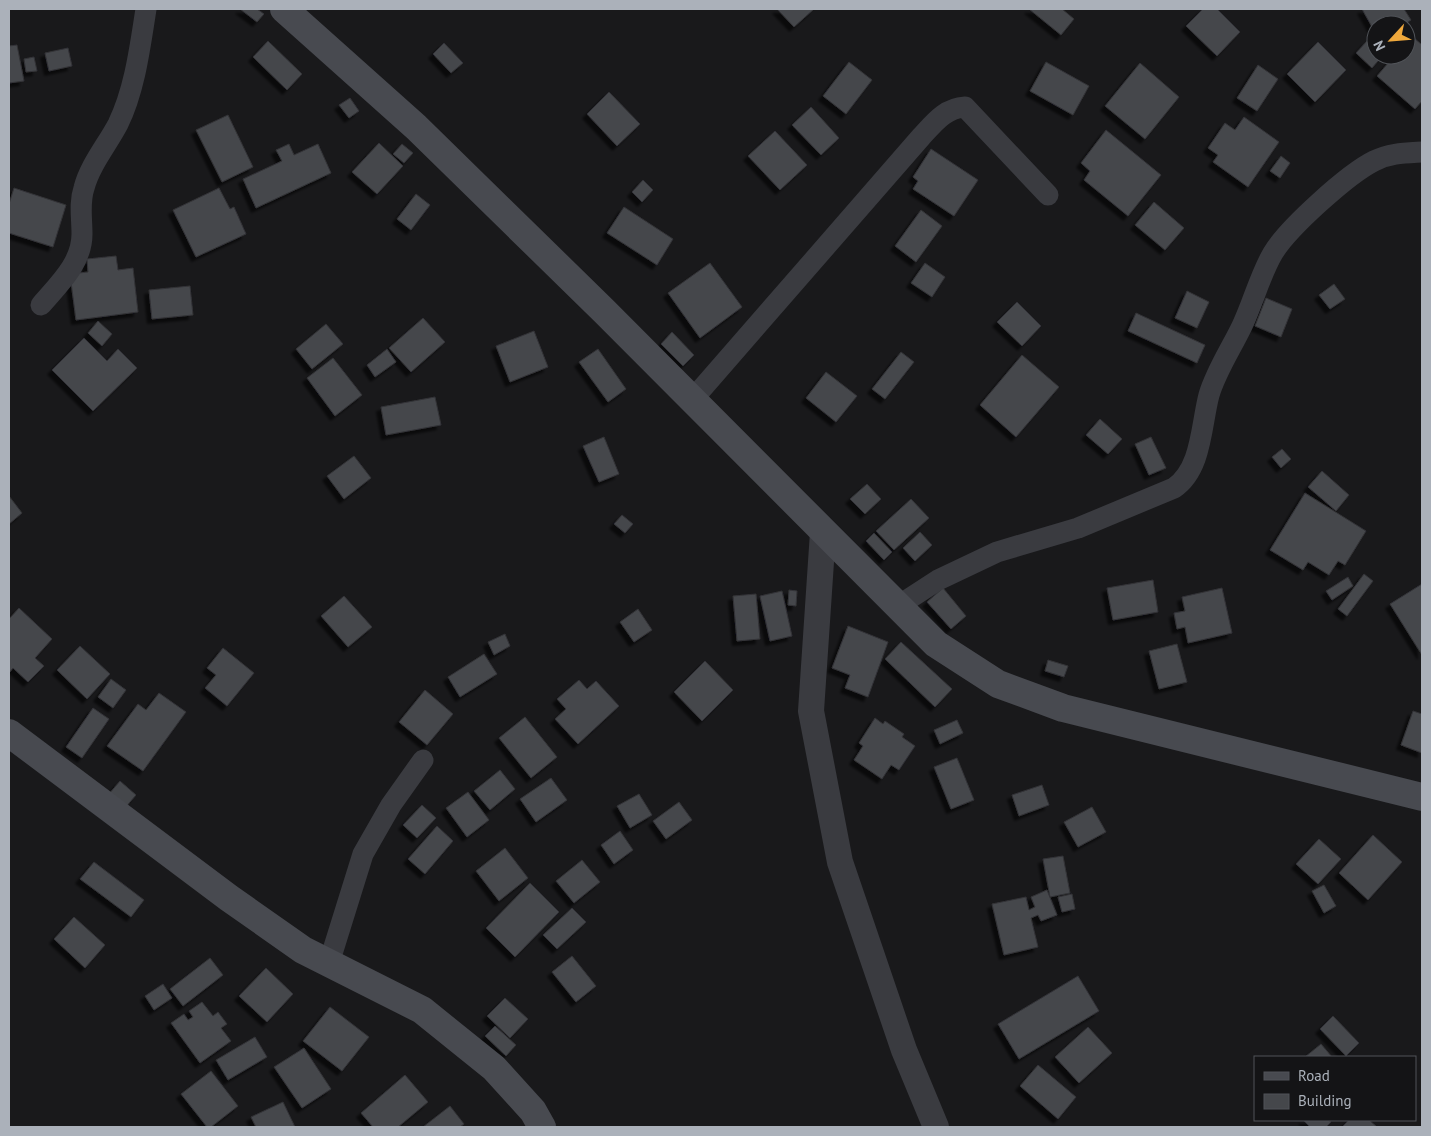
<svg xmlns="http://www.w3.org/2000/svg" width="1431" height="1136" font-family="'PT Sans',sans-serif">
  <style>
    .building { fill: #45474b; stroke: #333337; filter: url(#shadow) }
    .lines { fill: none; stroke-linecap: round; stroke-linejoin: round }
    .minor { stroke: #3a3b40; stroke-width: 21 }
    .tertiary { stroke: #3a3b40; stroke-width: 26 }
    .secondary { stroke: #484a50; stroke-width: 28 }
  </style>
  <defs>
    <filter id="shadow"><feDropShadow dx="-4.5" dy="4.5" stdDeviation="1" flood-color="#0009"/></filter>
  </defs>
  <rect width="100%" height="100%" fill="#19191b"/>
  <path class="building" d="M240,9h17l7,5 -7,8z
    M777,9h37l-20,18z
    M1029,9h33l12,10 -13,16z
    M1203,9h14l23,23 -23,24 -31,-30z
    M1362,9h42l7,11 -8,5h-27v9z
    M1412,36l10,9v56l-7,8 -38,-33 18,-21h11v-12z
    M268,41l34,33 -15,16 -34,-33z
    M1367,41l9,8v6h7l-11,13 -16,-15z
    M1318,42l28,28 -31,32 -28,-28z
    M444,43l19,20 -12,10 -18,-19z
    M17,45l7,36 -15,2v-37z
    M68,48l4,18 -23,5 -4,-18z
    M34,57l3,14 -11,1 -2,-13z
    M849,62l23,18 -26,34 -23,-18z
    M1046,62l43,24 -16,29 -43,-24z
    M1140,63l39,34 -34,42 -40,-33z
    M1258,65l20,14 -21,32 -20,-13z
    M609,92l31,32 -23,22 -30,-32z
    M350,98l9,13 -10,7 -10,-13z
    M811,107l28,31 -18,17 -29,-30z
    M228,115l25,52 -31,15 -26,-52z
    M1244,117l35,25 -31,45 -35,-25 5,-7 -10,-7 17,-25 10,7z
    M1106,130l55,45 -33,41 -44,-36 6,-9 -9,-8z
    M775,131l32,34 -27,25 -32,-34z
    M379,143l24,23 -26,28 -25,-22z
    M289,144l5,11 24,-11 13,29 -75,35 -13,-29 39,-18 -6,-11z
    M402,144l11,9 -9,10 -11,-9z
    M931,149l47,31 -24,36 -41,-27 5,-8 -5,-4z
    M1281,156l9,7 -10,15 -10,-7z
    M643,180l10,10 -11,12 -10,-10z
    M14,188l52,17 -13,42 -44,-14v-29z
    M219,188l11,21 4,-2 12,27 -50,23 -23,-47z
    M416,194l14,11 -19,25 -14,-11z
    M1154,202l30,26 -19,22 -30,-25z
    M624,207l49,32 -16,26 -50,-32z
    M921,210l21,16 -26,36 -21,-16z
    M116,256l2,14 15,-2 5,44 -62,8 -6,-46 18,-2 -1,-13z
    M710,263l32,44 -42,31 -32,-45z
    M925,263l20,14 -13,20 -21,-14z
    M1334,284l11,15 -15,10 -11,-14z
    M190,286l3,29 -41,4 -3,-29z
    M1187,291l22,11 -12,26 -22,-10z
    M1266,298l26,11 -11,28 -26,-11z
    M1017,302l24,24 -19,20 -25,-24z
    M1136,313l69,32 -8,18 -69,-32z
    M423,318l22,24 -34,30 -22,-24z
    M98,321l14,13 -10,12 -14,-13z
    M326,324l17,20 -31,25 -16,-20z
    M534,331l14,36 -38,15 -14,-36z
    M672,332l22,23 -11,11 -22,-22z
    M84,338l23,23 11,-12 19,19 -44,43 -41,-41z
    M387,349l9,13 -21,15 -8,-12z
    M598,349l28,40 -18,13 -29,-40z
    M901,352l13,10 -29,37 -13,-10z
    M1022,355l37,32 -43,50 -36,-32z
    M333,358l29,37 -27,21 -28,-38z
    M826,372l31,24 -21,26 -30,-24z
    M435,397l6,28 -55,10 -5,-28z
    M1100,419l22,20 -14,15 -22,-19z
    M604,437l15,37 -20,8 -16,-36z
    M1151,437l15,31 -17,7 -14,-31z
    M1282,449l9,10 -10,9 -9,-11z
    M354,456l17,22 -27,21 -17,-23z
    M1322,471l27,24 -13,16 -28,-24z
    M867,484l14,15 -16,15 -15,-15z
    M1305,493l61,38 -21,34 -7,-4 -9,14 -21,-13 -5,8 -33,-20z
    M9,496l13,17 -13,11z
    M911,499l18,19 -35,32 -18,-19z
    M622,515l11,9 -8,9 -11,-9z
    M920,532l12,13 -17,16 -12,-13z
    M874,533l18,19 -8,8 -18,-19z
    M1364,574l9,7 -26,35 -9,-7z
    M1348,577l5,9 -21,14 -6,-9z
    M1153,580l5,32 -45,8 -6,-32z
    M1422,584v71l-32,-51z
    M943,588l23,28 -15,13 -24,-27z
    M1222,588l10,45 -44,10 -3,-16 -8,2 -3,-16 11,-2 -3,-14z
    M789,590l8,1 -1,15 -8,-1z
    M782,591l10,45 -22,5 -10,-45z
    M756,594l4,45 -23,2 -4,-45z
    M344,596l28,31 -24,20 -27,-31z
    M19,608l33,31 -17,19 9,8 -16,16 -15,-14 -4,5v-54z
    M638,609l14,21 -18,12 -14,-20z
    M848,626l40,16 -20,55 -23,-9 5,-13 -18,-7z
    M505,634l5,12 -16,9 -6,-13z
    M901,642l51,47 -17,18 -50,-48z
    M1177,644l10,38 -28,7 -10,-38z
    M80,646l30,28 -23,25 -30,-29z
    M223,648l31,25 -27,33 -22,-18 11,-13 -9,-7z
    M484,654l13,20 -37,23 -12,-20z
    M1048,660l20,6 -4,11 -19,-6z
    M705,661l28,29 -31,31 -28,-29z
    M111,679l15,11 -13,18 -15,-11z
    M579,680l8,9 9,-8 23,25 -41,38 -23,-25 11,-10 -9,-10z
    M425,690l28,24 -26,31 -28,-23z
    M159,693l27,19 -43,59 -36,-25 31,-42 8,6z
    M93,708l16,11 -27,39 -16,-11z
    M1413,711l9,3v39l-21,-8z
    M525,717l32,40 -26,21 -32,-40z
    M875,718l8,6 2,-3 19,13 -2,3 13,9 -16,24 -8,-5 -9,14 -28,-19 9,-14 -4,-3z
    M957,720l6,13 -23,11 -6,-14z
    M957,758l17,42 -23,9 -17,-42z
    M500,770l15,19 -25,21 -16,-19z
    M551,778l16,22 -31,22 -16,-23z
    M120,781l16,14 -12,14 -16,-14z
    M1042,785l7,20 -30,11 -7,-21z
    M468,792l21,28 -22,17 -21,-29z
    M639,794l13,21 -22,13 -13,-22z
    M679,802l13,18 -26,19 -13,-18z
    M422,805l14,13 -19,20 -14,-13z
    M1092,807l14,25 -28,15 -14,-25z
    M437,826l16,15 -28,33 -17,-15z
    M620,831l13,19 -19,14 -13,-19z
    M1373,835l29,27 -34,38 -29,-27z
    M1319,839l22,20 -23,25 -22,-20z
    M505,848l23,30 -29,23 -23,-30z
    M1063,856l7,37 -20,4 -7,-38z
    M582,860l18,22 -26,21 -18,-22z
    M94,862l50,38 -13,17 -51,-38z
    M530,883l29,29 -44,45 -29,-29z
    M1324,885l12,21 -12,7 -12,-22z
    M1047,890l10,25 -16,6 -3,-6 -7,3 7,29 -34,8 -12,-51 34,-7 3,13 6,-3 -4,-10z
    M1072,894l3,15 -13,3 -4,-15z
    M572,908l14,14 -29,27 -14,-14z
    M74,917l31,28 -20,23 -31,-29z
    M572,956l24,30 -20,16 -24,-30z
    M210,958l13,17 -40,31 -13,-17z
    M266,968l27,26 -26,28 -28,-26z
    M1078,976l21,35 -80,48 -21,-35z
    M163,984l9,14 -18,12 -9,-14z
    M505,998l23,21 -18,19 -23,-22z
    M202,1002l11,14 5,-4 9,12 -6,4 10,13 -31,22 -29,-40 13,-9 4,6 5,-3 -4,-6z
    M330,1007l39,30 -27,34 -39,-30z
    M1333,1016l26,27 -13,13 -26,-27z
    M495,1026l21,19 -10,11 -21,-20z
    M1088,1027l24,26 -33,30 -24,-26z
    M255,1037l12,20 -39,23 -12,-20z
    M1321,1044l11,13h-27z
    M304,1048l27,41 -29,19 -28,-41z
    M1038,1065l38,32 -18,22 -38,-33z
    M211,1071l27,35 -27,21h-4l-26,-33z
    M405,1075l23,27 -30,25h-25l-12,-14z
    M283,1102l12,25h-39l-5,-10z
    M450,1106l14,18 -4,3h-37z
    M1303,1120h25l3,2 -5,5h-16z
    M1349,1120h20l8,7h-35z"/>
  <g class="lines">
    <path class="minor" d="M41,305c18,-21 41,-42 41,-71 0,-16 -3,-31 2,-46 6,-23 23,-43 34,-64 17,-35 22,-77 28,-115
      M692,400l229,-263c13,-14 24,-29 44,-30l83,88
      M898,606l40,-26 59,-28 81,-24 96,-40c28,-19 27,-63 35,-93 7,-24 22,-46 33,-69 11,-23 18,-51 31,-73 15,-25 75,-79 101,-92 16,-8 31,-8 48,-9
      M329,963l34,-109 28,-49 32,-45"/>
    <path class="tertiary" d="M823,532l-12,179 29,151 64,188 32,77"/>
    <path class="secondary" d="M284,9l132,118 188,184 332,333 62,40 65,24 359,89
      M9,733l220,165 74,52 119,60 72,58 39,43 9,16"/>
  </g>
  <rect width="1431" height="1136" fill="none" stroke="#abb1ba" stroke-width="20"/>
  <rect x="1254" y="1056" width="162" height="65" fill="#141416" stroke="#505358"/>
  <rect x="1264" y="1072" width="25" height="8" fill="#484a50" stroke="#505358"/>
  <text x="1298" y="1081" font-size="15" fill="#abb1ba">Road</text>
  <rect x="1264" y="1094" width="25" height="15" fill="#45474b" stroke="#505358"/>
  <text x="1298" y="1106" font-size="15" fill="#abb1ba">Building</text>
  <g transform="translate(1391 40) rotate(244)"><circle r="24" fill="#141416" stroke="#505358"/>
  <path d="M0-4L9 19L0 12L-9 19Z" fill="#efa83c"/>
  <text y="-8" font-size="14" font-weight="bold" text-anchor="middle" fill="#abb1ba">N</text>
  </g>
</svg>
